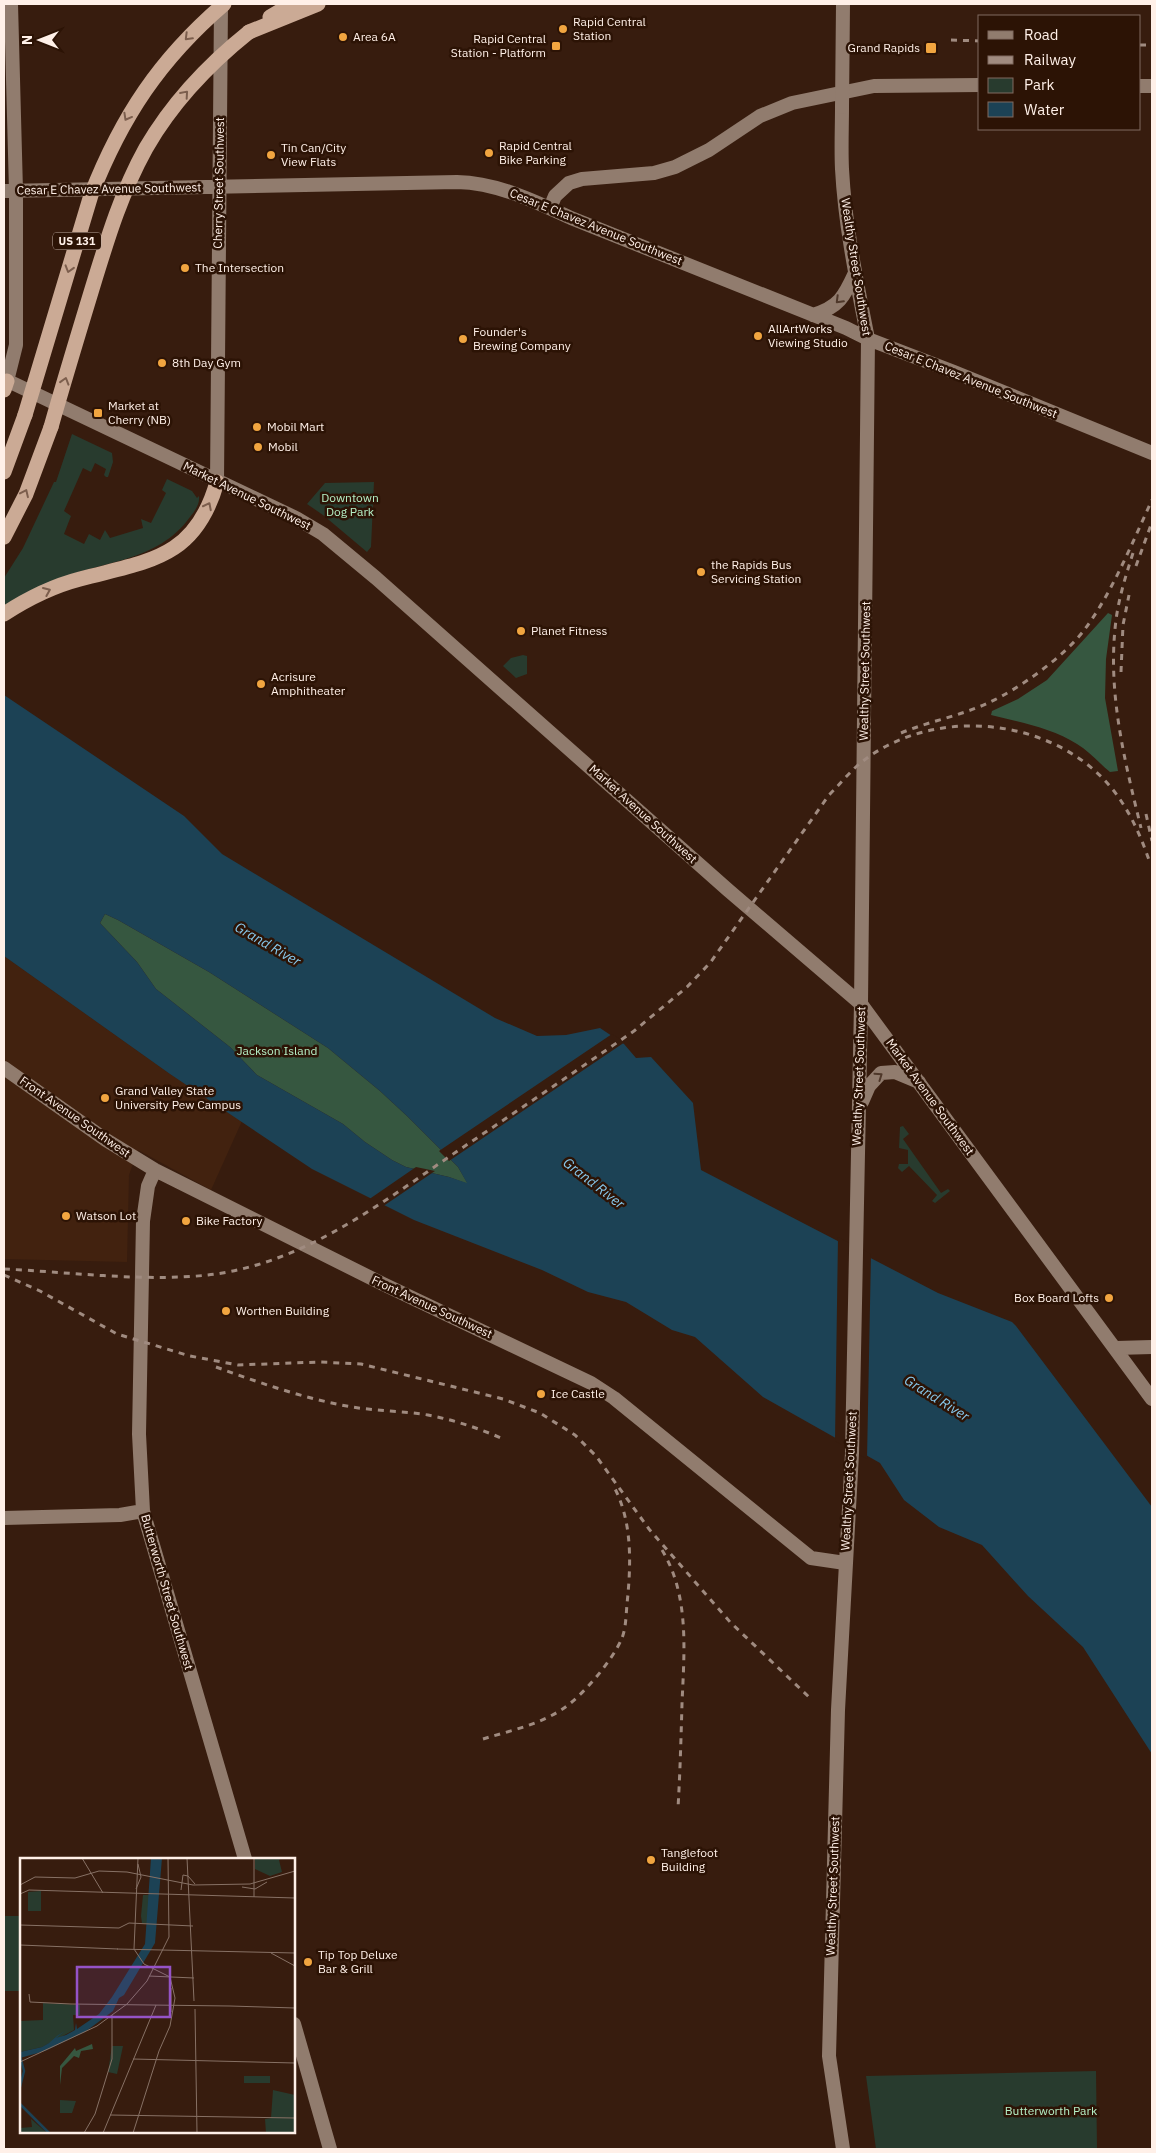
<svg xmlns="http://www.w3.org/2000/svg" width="1156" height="2153" font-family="'IBM Plex Sans',sans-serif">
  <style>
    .built { fill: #42220f }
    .green { fill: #283b2e }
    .forest { fill: #365740 }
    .water { fill: #1c4255; fill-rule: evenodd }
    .pier { fill: #371c0e }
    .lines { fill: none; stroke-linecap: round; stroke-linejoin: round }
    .secondary { stroke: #917c6e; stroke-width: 14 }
    .highway { stroke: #cbaa95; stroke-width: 15 }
    .rail { stroke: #a08b80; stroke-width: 3; stroke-dasharray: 6 6; stroke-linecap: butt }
    .secondary-bridge { stroke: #917c6e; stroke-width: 14 }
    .highway-bridge { stroke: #cbaa95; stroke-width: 15 }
    .oneway { stroke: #7c5e4d }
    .oneway2 { stroke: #4f382a }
    .poi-dot { fill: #f1a540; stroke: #2c1305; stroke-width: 2 }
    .labels { text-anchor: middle; stroke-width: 5; stroke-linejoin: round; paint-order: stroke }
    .shield { fill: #2c1305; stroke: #c0aea4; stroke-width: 1 }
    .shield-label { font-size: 11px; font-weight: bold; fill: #fff0e8 }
    .poi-label { font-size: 12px; fill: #fff0e8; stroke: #2c1305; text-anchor: start }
    .street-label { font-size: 12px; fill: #fff0e8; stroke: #2c1305 }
    .park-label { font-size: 12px; fill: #b5f1c7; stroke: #2c1305 }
    .water-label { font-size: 14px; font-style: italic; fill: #87c9ed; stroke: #2c1305 }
    .inset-river { fill: none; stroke: #1c4255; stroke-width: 2.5 }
    .inset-road { fill: none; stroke: #877165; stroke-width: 1 }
    .view { fill: #9553c7; fill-opacity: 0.15; stroke: #9553c7; stroke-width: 2.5 }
    .inset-edge { fill: none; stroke: #fff0e8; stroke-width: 2.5 }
  </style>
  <rect width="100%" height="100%" fill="#371c0e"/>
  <path class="built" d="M4,956l166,118 72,47 -31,69 -73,-40 -9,25 -2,87 -123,-3z"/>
  <path class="green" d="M72,434l40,19 1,9 -5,15h-2l-2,-2 2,-6 -11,-6 -4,9 -8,-4 -19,43 7,5 -7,18 20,10 5,-10 11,6 5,-10 5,8 33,-10 -2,-9 10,4 15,-30 -4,-3 5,-11 25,12 5,7 2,-2c1,8 -4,15 -9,21 -32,45 -88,44 -135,63 -18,7 -34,17 -51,26v-28l19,-30 31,-66h2z
    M374,482l-3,65 -4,5 -44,-37 -16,-11 18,-21z
    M523,655l4,1v18l-11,4 -13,-12 8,-8z
    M903,1126l6,8 -6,5 38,54 7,-4 2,2 -15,12 -3,-2 5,-6 -28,-29 -7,6 -4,-4 1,-4h9v-14l-9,-2 1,-21z
    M4,1916h17v75h-17z
    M1096,2071l1,78h-221l-10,-73z"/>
  <path class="forest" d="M1108,613l4,2 -6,44 -1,39 13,73 -8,1c-11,-9 -21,-21 -33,-28 -25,-16 -57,-22 -86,-29l1,-4 26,-12 29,-19z
    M105,914l13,6 91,52 119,76 52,43 27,25 51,51 10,17 -19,-7 -43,-10 -14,-7 -27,-18 -22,-18 -86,-49 -27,-28 -74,-58 -19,-27 -37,-39z"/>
  <path class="water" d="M4,695l180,121 38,38 273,164 42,18 29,-1 34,-7 24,16 12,14 15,-1 42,46 8,67 237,123 74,29 4,4 136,181v247l-69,-107 -55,-51 -46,-51 -43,-18 -35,-27 -24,-37 -117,-66 -68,-60 -23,-7 -46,-28 -38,-10 -46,-22 -128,-50 -102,-51 -142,-95 -166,-118zM105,914l13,6 91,52 119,76 52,43 27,25 51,51 9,16 -18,-6 -43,-10 -14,-7 -27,-18 -22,-18 -86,-49 -27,-28 -74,-58 -19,-27 -37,-39z"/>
  <path class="pier" d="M612,1034l13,8 -176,119 -10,-10z
    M416,1167l19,4 -53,36 -14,-7z
    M838,1237l33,17 -4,205 -32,-18z"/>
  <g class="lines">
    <path class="secondary" d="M1140,86h12
      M842,107c0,21 -1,41 0,62 3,57 15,114 26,170l-7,665 -9,449 -14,257 -9,346 14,93
      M4,191l453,-9c41,1 77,19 114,36l275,110 22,11 86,33 198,81
      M550,208l5,-12 14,-13 13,-4 72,-6 21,-6 34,-17 51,-34 32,-13 82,-17 106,-1
      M813,315c26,-8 31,-18 42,-42
      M4,379l292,139 27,16 53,44 352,312 133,114 291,395
      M7,381l9,-36v-154l-5,-187
      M217,482l4,-478
      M4,1068l102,72 49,30 228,114 208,99 23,15 197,160 34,5
      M862,1102l7,-16 12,-13 14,-1 24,10
      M155,1170l-7,16 -5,35 -4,213 4,77 102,348
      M1116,1348l36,-1
      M4,1518l116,-3 23,-4
      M294,2024l36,125"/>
    <path class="highway" d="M270,17l22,-13
      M249,32l69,-28
      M4,390l3,-9
      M4,472l21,-57
      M4,537l22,-43 25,-67
      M4,614c23,-15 49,-28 76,-35 67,-18 115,-19 137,-97"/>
    <path class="rail" d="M951,40l29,1
      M1140,45h12
      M1133,553c-7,22 -14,44 -17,67 -9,71 8,138 25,208
      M1136,566l16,-44
      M1121,672l2,-47 6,-30
      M901,733c29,-12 59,-17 87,-30 31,-14 77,-47 97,-74 28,-38 47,-86 67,-129
      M1146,814l6,27
      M4,1269c64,3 140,13 204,6 96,-11 173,-72 251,-125 58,-39 117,-79 175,-119l53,-44 23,-24 119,-168c10,-10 19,-21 29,-30 74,-62 201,-49 259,30 15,21 25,44 33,68
      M4,1275l36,16 77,43 73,22 48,9 82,-3 41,2 142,35 37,14 35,22 21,21 53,73 81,93 80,76
      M216,1367c44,16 90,32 136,40 25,4 51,4 76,8 26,5 50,13 73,23
      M662,1550c28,46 22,103 20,154 -1,35 -2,70 -4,104
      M483,1739c26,-8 55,-14 78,-29 20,-12 52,-50 61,-72 4,-10 4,-23 5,-34 4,-39 6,-83 -14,-119"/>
    <path class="secondary-bridge" d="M842,107l1,-103"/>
    <path class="highway-bridge" d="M25,415l66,-220c31,-79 69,-136 133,-191
      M51,427c13,-46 27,-92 41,-138 15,-49 29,-96 54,-141 26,-45 63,-84 103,-116"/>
  </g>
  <defs><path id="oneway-chevron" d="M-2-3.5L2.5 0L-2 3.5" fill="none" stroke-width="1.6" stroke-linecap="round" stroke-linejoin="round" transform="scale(1.25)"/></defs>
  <g class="oneway">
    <use href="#oneway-chevron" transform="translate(188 37) rotate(135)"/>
    <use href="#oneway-chevron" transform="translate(185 94) rotate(-49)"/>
    <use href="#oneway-chevron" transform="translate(127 117) rotate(119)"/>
    <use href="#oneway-chevron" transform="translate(69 269) rotate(107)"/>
    <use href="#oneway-chevron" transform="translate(65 381) rotate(-73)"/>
    <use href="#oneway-chevron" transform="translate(25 493) rotate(-65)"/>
    <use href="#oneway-chevron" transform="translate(208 506) rotate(-63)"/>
    <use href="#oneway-chevron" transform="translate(47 591) rotate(-23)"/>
  </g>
  <g class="oneway2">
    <use href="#oneway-chevron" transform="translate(839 300) rotate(135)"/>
    <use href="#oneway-chevron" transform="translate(879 1076) rotate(-35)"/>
  </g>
  <g class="poi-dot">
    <circle cx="563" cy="29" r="5"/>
    <circle cx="343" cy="37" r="5"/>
    <rect x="551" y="41" width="10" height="10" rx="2.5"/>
    <rect x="925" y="42" width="12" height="12" rx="2.5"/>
    <circle cx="489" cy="153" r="5"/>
    <circle cx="271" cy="155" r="5"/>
    <circle cx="185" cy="268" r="5"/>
    <circle cx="758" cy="336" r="5"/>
    <circle cx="463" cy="339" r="5"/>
    <circle cx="162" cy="363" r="5"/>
    <rect x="93" y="408" width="10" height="10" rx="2.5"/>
    <circle cx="257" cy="427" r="5"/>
    <circle cx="258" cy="447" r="5"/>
    <circle cx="701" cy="572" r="5"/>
    <circle cx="521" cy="631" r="5"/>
    <circle cx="261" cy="684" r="5"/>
    <circle cx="105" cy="1098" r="5"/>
    <circle cx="66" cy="1216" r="5"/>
    <circle cx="186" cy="1221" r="5"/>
    <circle cx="1109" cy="1298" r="5"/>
    <circle cx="226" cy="1311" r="5"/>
    <circle cx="541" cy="1394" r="5"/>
    <circle cx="651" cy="1860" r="5"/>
    <circle cx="308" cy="1962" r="5"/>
  </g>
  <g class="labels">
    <rect class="shield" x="53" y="232.5" width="48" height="17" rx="4"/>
    <g class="shield-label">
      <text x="77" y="245">US 131</text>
    </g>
    <g class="poi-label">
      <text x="573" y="26">Rapid Central<tspan x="573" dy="14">Station</tspan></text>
      <text x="353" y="41">Area 6A</text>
      <text x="546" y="43" text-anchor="end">Rapid Central<tspan x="546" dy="14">Station - Platform</tspan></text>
      <text x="920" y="52" text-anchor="end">Grand Rapids</text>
      <text x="499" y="150">Rapid Central<tspan x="499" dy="14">Bike Parking</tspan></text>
      <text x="281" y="152">Tin Can/City<tspan x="281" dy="14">View Flats</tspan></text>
      <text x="195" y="272">The Intersection</text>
      <text x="768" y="333">AllArtWorks<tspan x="768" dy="14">Viewing Studio</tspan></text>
      <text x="473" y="336">Founder's<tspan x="473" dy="14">Brewing Company</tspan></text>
      <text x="172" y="367">8th Day Gym</text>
      <text x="108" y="410">Market at<tspan x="108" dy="14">Cherry (NB)</tspan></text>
      <text x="267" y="431">Mobil Mart</text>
      <text x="268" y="451">Mobil</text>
      <text x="711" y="569">the Rapids Bus<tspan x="711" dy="14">Servicing Station</tspan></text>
      <text x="531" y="635">Planet Fitness</text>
      <text x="271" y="681">Acrisure<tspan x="271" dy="14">Amphitheater</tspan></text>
      <text x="115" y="1095">Grand Valley State<tspan x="115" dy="14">University Pew Campus</tspan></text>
      <text x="76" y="1220">Watson Lot</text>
      <text x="196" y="1225">Bike Factory</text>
      <text x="1099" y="1302" text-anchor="end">Box Board Lofts</text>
      <text x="236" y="1315">Worthen Building</text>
      <text x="551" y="1398">Ice Castle</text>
      <text x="661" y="1857">Tanglefoot<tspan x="661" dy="14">Building</tspan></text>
      <text x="318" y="1959">Tip Top Deluxe<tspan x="318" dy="14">Bar &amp; Grill</tspan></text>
    </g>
    <g class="street-label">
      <text transform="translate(219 183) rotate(-89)" y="4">Cherry Street Southwest</text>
      <text transform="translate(109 189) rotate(-1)" y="4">Cesar E Chavez Avenue Southwest</text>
      <text transform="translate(596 227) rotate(22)" y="4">Cesar E Chavez Avenue Southwest</text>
      <text transform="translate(856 267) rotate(81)" y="4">Wealthy Street Southwest</text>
      <text transform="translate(971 380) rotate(22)" y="4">Cesar E Chavez Avenue Southwest</text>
      <text transform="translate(247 496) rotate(26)" y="4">Market Avenue Southwest</text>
      <text transform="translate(865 671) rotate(-89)" y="4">Wealthy Street Southwest</text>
      <text transform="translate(643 814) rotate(42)" y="4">Market Avenue Southwest</text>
      <text transform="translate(859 1076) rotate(-88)" y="4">Wealthy Street Southwest</text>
      <text transform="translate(930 1097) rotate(54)" y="4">Market Avenue Southwest</text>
      <text transform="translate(75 1117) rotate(35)" y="4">Front Avenue Southwest</text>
      <text transform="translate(432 1307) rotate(25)" y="4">Front Avenue Southwest</text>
      <text transform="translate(849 1481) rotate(-87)" y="4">Wealthy Street Southwest</text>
      <text transform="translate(167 1592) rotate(74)" y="4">Butterworth Street Southwest</text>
      <text transform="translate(833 1886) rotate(-88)" y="4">Wealthy Street Southwest</text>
    </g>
    <g class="park-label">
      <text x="350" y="502">Downtown<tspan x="350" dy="14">Dog Park</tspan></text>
      <text x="277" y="1055">Jackson Island</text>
      <text x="1051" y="2115">Butterworth Park</text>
    </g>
    <g class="water-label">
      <text transform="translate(268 944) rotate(30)" y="5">Grand River</text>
      <text transform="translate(594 1183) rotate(38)" y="5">Grand River</text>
      <text transform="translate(937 1398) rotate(32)" y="5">Grand River</text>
    </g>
  </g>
  <g transform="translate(20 1858)">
    <rect width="275" height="275" fill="#371c0e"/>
    <path d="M235,0h27l-3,2 3,12 -12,4 -15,-7zM21,33v20h-13v-19zM123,37h7l-3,29 -5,-1 -1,-7zM23,145l37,2v10h-7l1,15 -32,17 -22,5v-31l23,-1zM92,188h11l-6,28 -9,-2zM224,218h26v7h-26zM253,232l22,5v38h-29l-1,-14 6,-1zM40,242l16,1 -4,12h-12zM11,261l16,14h-27v-5l12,-1z" fill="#283b2e"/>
    <path d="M72,186l1,5 -12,2 -2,7 -5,-2 -12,12 -2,17v-19l15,-18 1,3z" fill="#365740"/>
    <path d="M131,0h11l-7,85 -31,52 -5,3 -6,13 -28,21 -40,19 -25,7v-6l22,-5 7,-4 8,-7 8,-5 -9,7 10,-3 9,-5 1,-7 1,6 22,-15 13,-17 33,-53z" fill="#1c4255"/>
    <path class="inset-river" d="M0,198l4,15 -4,16M0,246l29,29"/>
    <path class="inset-road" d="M62,0l21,35M167,0l7,143M234,0v39M0,27l15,-8 40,1 24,-7 28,1 66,13 57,-1 45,-13M222,29l13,2 12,-7M116,31l5,-12 -3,-13M161,32l2,-15 5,1 7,8M0,36l9,-4 266,8M0,67l99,3 10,-5 64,3M0,87l98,4M97,91l178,4M251,95l24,13M129,118l45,2M9,136l1,8 41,2 159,2M210,148l65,2M175,151l2,124M151,154v-24M113,201l162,4M0,204l77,-36 30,-22 20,-23 22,-44 -1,-79M90,257l185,3M64,275l11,-19 17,-55v-44M83,275l53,-128M113,275l26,-82 11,-25 5,-28 -5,-21 -26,-13 -10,-15 4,-91"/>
    <path class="view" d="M57,109h93v50h-93z"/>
    <rect width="275" height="275" class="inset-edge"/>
  </g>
  <rect width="1156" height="2153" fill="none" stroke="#fff0e8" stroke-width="10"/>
  <rect x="978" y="15" width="162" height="115" fill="#2c1305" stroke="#806b60"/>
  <rect x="988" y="31" width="25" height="8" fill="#917c6e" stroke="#806b60"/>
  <text x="1024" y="40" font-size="15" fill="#fff0e8">Road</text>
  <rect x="988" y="56" width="25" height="8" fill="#a08b80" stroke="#806b60"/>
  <text x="1024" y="65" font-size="15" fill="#fff0e8">Railway</text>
  <rect x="988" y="78" width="25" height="15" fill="#283b2e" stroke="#806b60"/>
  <text x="1024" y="90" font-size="15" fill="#fff0e8">Park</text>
  <rect x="988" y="102" width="25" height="15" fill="#1c4255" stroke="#806b60"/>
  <text x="1024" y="115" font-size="15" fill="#fff0e8">Water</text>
  <g transform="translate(40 40) rotate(270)" stroke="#2c1305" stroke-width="4" paint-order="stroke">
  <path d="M0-4L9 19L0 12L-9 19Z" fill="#fff0e8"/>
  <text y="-8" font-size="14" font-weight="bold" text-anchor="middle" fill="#fff0e8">N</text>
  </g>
</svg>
